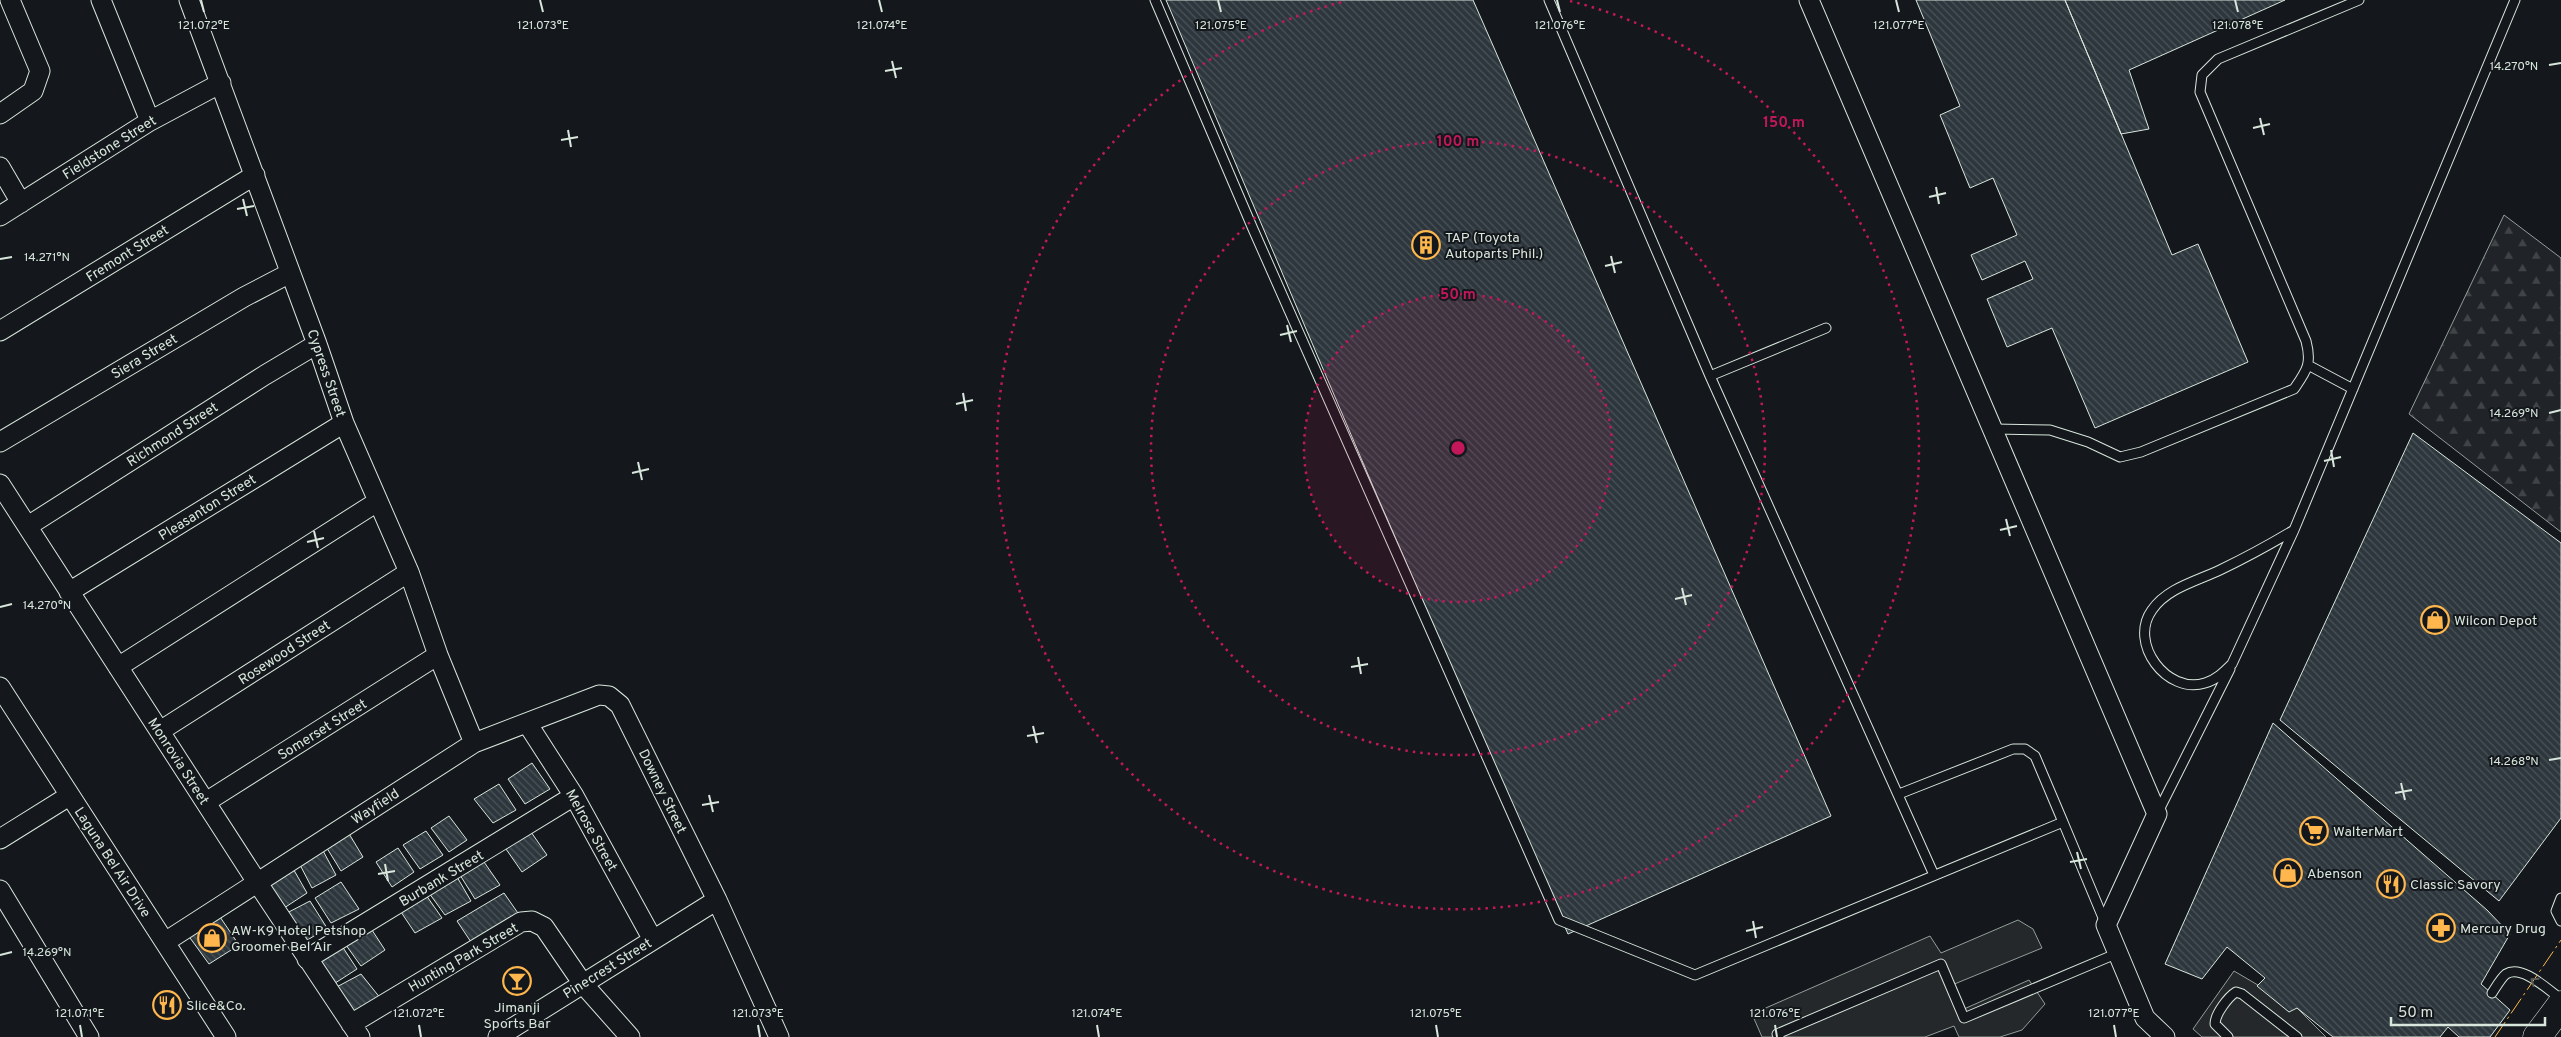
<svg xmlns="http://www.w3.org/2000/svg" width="2561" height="1037" font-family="Overpass,sans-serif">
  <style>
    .forest { fill: url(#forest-firs); stroke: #939e99 }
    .parking { fill: #24282b; stroke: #939e99 }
    .building { fill: url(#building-back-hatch); stroke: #d8e6dc }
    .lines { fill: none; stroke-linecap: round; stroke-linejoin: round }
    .service-casing { stroke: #d8e6dc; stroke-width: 11 }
    .minor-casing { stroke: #d8e6dc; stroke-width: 21 }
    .primary-casing { stroke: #d8e6dc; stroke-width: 29 }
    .service { stroke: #14181c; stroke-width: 9 }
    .minor { stroke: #14181c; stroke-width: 19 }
    .primary { stroke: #14181c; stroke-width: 28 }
    .power { stroke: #ffb74d; stroke-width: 1; stroke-dasharray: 18 4 2.5 4; stroke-linecap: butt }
    .oneway { stroke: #59605f }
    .ticks { fill: none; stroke: #d8e6dc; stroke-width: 2 }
    .ring { fill: none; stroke: #c2185b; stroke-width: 2.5; stroke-dasharray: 2.5 5 }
    .labels { text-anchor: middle; stroke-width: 4; stroke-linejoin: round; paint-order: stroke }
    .street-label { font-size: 14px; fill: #d8e6dc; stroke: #14181c }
    .poi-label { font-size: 14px; fill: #d8e6dc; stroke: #14181c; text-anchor: start }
    .ticks-label { font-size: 12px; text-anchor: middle; fill: #d8e6dc; stroke: #14181c; stroke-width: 4; stroke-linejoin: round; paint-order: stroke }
    .centre { fill: #c2185b; stroke: #14181c; stroke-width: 2.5 }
    .ring-label { font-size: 15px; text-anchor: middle; font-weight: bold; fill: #c2185b; stroke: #14181c; stroke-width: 4; stroke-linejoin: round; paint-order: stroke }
  </style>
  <defs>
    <pattern id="forest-firs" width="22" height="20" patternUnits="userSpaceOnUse" patternTransform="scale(1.25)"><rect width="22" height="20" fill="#202428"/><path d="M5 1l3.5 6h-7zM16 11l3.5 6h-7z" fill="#404447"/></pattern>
    <pattern id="building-back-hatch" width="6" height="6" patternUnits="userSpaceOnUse" patternTransform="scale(1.25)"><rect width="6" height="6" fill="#2c363c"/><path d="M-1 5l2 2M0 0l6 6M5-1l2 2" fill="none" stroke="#4a5358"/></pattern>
  </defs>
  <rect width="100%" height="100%" fill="#14181c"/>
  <path class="forest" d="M2504,215l57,43v274l-152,-118z"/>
  <path class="parking" d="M2018,920l15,9 9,19 -90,37 12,24 65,-29 16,24 -23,26 -22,7h-41l-5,-11 -29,11h-163l-10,-23 178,-78 11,17z
    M2234,971l63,37 29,29h-124l-9,-8z"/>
  <path class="building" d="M1166,0h307l358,816 -263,118 -193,-443z
    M1916,0h149l107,255 26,-11 50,118 -153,66 -43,-100 -45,19 -20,-48 46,-20 -8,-18 -43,19 -11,-25 46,-20 -24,-57 -23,10 -30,-73 20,-9z
    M2065,0h220l-156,70 20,59 -28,5z
    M2413,433l148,110v275l-62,83 -219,-181z
    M2273,723l214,187 23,24 -29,50 29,26 -20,27h-31l-11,-10 -8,10h-107l-36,-29 -8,4 -32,-26 8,-8 -38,-31 -25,32 -37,-15z
    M532,763l18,26 -25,15 -17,-25z
    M499,784l17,26 -23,13 -19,-24z
    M449,816l18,24 -18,12 -18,-24z
    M426,831l17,24 -23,14 -17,-24z
    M348,832l15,25 -22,14 -16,-26z
    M531,832l16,23 -25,17 -16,-23z
    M321,847l15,28 -24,13 -14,-27z
    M398,848l16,24 -22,15 -16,-25z
    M484,862l16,23 -25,14 -15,-24z
    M291,865l16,28 -26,17 -19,-28z
    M457,877l14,24 -26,14 -16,-22z
    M341,882l18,27 -28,14 -16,-25z
    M504,893l16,23 -47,29 -16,-24z
    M426,895l16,23 -27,15 -14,-21z
    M310,901l17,27 -26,16 -18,-29z
    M216,911l23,34 -30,19 -24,-33z
    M370,927l15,23 -24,16 -18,-25z
    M340,943l17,26 -28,18 -18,-28z
    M361,974l20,25 -30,19 -20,-28z"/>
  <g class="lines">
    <defs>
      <path id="service" d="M1155,0l98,229 306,691 136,55 368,-153 43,103
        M1549,0l161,376 224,499
        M2308,365l45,24
        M1710,376l116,-48
        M1994,429l56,1 38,12 32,15 21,-5 153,-63c13,-19 18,-25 12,-48l-106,-249 2,-17 16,-16 141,-59
        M2294,530c-25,15 -49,28 -74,40 -23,11 -53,18 -68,40 -24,33 15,85 53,73 11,-3 19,-11 27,-19l62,-134 221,-530
        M1899,794l114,-45h12l10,7 28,66
        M2157,814l73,-145
        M2561,898l-5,13 5,10
        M2492,993c4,-6 9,-15 14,-19 16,-10 42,16 55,25
        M1779,1037l-2,-3 164,-70 23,54 154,-65
        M2228,1037l-13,-13c0,-10 13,-27 21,-32l6,2 55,43"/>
      <path id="minor" d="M101,0l49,121
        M189,0l128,344 27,79 65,149 29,83 36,88
        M1809,0l348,814 -51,111 39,93 20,19
        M0,114l33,-23 7,-20 -30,-71
        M0,167l21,36
        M0,216l150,-95 71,-38
        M0,331l255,-156
        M0,442l244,-145 46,-24
        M0,484l257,398 103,155
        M28,526l237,-151 52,-31
        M69,592l275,-169
        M118,667l259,-165
        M0,687l226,350
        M527,723l47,73 79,144
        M160,731l249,-159
        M206,802l232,-147
        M0,839l69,-43
        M0,890l89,147
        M165,942l309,-199 125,-48 10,1 11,9 97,195 62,137
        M307,959l267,-163
        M351,1024l170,-102 11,-1 12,6 39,57 47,53
        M498,1037l219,-137"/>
      <path id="primary" d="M2537,1037l24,-32"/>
    </defs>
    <use href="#service" class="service-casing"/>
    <use href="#minor" class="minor-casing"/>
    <use href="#primary" class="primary-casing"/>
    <use href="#service" class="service"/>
    <use href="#minor" class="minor"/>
    <use href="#primary" class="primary"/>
    <path class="power" d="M2495,1037l66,-97"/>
  </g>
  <defs><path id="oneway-chevron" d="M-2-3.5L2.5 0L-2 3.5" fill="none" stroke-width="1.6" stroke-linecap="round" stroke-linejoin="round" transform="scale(1.25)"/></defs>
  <use class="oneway" href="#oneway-chevron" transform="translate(2534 981) rotate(-145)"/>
  <path class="ticks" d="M201,0l3,12M540,0l3,12M879,0l3,12M1218,0l3,12M1557,0l3,12M1896,0l3,12M2235,0l3,12M892,61l4,17M2549,65l12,-2M885,71l17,-3M2260,118l4,17M2253,128l17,-4M568,130l3,17M561,140l17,-3M1936,187l3,17M1929,197l17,-4M243,199l4,17M237,209l17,-3M1611,256l4,17M0,259l12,-2M1605,266l17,-4M1287,325l4,17M1280,335l17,-4M963,393l3,18M956,404l17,-4M2549,413l12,-3M2331,450l3,17M2324,461l17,-4M638,462l4,18M632,473l17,-4M2006,519l4,17M2000,530l17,-4M314,531l4,17M307,542l17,-4M1682,588l4,17M1675,599l17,-4M0,607l12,-3M1358,657l3,17M1351,667l17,-3M1033,726l4,17M1027,736l17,-3M2549,760l12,-2M2401,783l4,17M2395,793l17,-3M709,795l4,17M702,805l17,-3M2077,852l4,17M2070,862l17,-3M385,864l3,17M378,874l17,-3M1753,921l3,17M1746,931l17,-4M0,955l12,-3M80,1025l2,12M419,1025l2,12M758,1025l2,12M1097,1025l2,12M1436,1025l2,12M1775,1025l2,12M2114,1025l2,12"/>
  <circle cx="1458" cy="448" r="154" fill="#c2185b" fill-opacity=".12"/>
  <g class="ring">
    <circle cx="1458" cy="448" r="154"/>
    <circle cx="1458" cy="448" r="307"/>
    <path d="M1570 1A461 461 0 1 1 1346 1"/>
  </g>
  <defs>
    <symbol id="building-ring" viewBox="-11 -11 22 22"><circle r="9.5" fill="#14181c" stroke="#ffb74d" stroke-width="1.5"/><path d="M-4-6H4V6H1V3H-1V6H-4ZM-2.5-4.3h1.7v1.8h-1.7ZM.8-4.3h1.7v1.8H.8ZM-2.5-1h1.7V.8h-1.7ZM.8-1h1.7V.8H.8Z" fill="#ffb74d"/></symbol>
    <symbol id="shop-ring" viewBox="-11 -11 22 22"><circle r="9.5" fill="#14181c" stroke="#ffb74d" stroke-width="1.5"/><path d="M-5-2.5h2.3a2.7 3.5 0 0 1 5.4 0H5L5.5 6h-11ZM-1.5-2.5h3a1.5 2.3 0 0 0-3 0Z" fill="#ffb74d"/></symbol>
    <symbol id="supermarket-ring" viewBox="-11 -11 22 22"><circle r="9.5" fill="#14181c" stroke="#ffb74d" stroke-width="1.5"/><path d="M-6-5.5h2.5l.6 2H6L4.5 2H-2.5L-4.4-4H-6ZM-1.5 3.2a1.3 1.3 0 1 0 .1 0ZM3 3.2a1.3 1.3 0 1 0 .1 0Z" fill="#ffb74d"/></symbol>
    <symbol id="restaurant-ring" viewBox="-11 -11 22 22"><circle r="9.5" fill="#14181c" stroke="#ffb74d" stroke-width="1.5"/><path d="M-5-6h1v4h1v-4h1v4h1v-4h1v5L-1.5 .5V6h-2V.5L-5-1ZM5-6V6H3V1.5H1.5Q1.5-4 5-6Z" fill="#ffb74d"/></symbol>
    <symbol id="pharmacy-ring" viewBox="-11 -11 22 22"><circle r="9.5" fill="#14181c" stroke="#ffb74d" stroke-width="1.5"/><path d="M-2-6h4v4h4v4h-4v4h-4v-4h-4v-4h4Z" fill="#ffb74d"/></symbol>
    <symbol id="bar-ring" viewBox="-11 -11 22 22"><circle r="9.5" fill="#14181c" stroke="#ffb74d" stroke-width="1.5"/><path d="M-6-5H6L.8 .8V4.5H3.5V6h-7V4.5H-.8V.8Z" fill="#ffb74d"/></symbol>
  </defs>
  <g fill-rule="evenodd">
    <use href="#building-ring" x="1410" y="229" width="32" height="32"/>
    <use href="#shop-ring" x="2419" y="604" width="32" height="32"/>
    <use href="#supermarket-ring" x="2298" y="815" width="32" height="32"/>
    <use href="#shop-ring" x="2272" y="857" width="32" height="32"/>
    <use href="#restaurant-ring" x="2375" y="868" width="32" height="32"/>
    <use href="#pharmacy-ring" x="2425" y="912" width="32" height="32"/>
    <use href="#shop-ring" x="196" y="922" width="32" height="32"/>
    <use href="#bar-ring" x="501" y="965" width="32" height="32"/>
    <use href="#restaurant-ring" x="151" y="989" width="32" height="32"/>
  </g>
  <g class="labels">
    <g class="street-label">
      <text transform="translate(109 147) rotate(-32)" y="5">Fieldstone Street</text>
      <text transform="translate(127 253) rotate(-32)" y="5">Fremont Street</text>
      <text transform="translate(144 356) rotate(-31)" y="5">Siera Street</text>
      <text transform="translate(327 373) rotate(71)" y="5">Cypress Street</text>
      <text transform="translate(172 434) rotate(-33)" y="5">Richmond Street</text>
      <text transform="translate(207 507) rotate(-32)" y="5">Pleasanton Street</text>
      <text transform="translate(284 652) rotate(-33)" y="5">Rosewood Street</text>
      <text transform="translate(322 729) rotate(-32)" y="5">Somerset Street</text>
      <text transform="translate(179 761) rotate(57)" y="5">Monrovia Street</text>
      <text transform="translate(663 791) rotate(64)" y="5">Downey Street</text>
      <text transform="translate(375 806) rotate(-33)" y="5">Wayfield</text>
      <text transform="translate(592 830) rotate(61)" y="5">Melrose Street</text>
      <text transform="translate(113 862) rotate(57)" y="5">Laguna Bel Air Drive</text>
      <text transform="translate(441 878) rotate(-31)" y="5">Burbank Street</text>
      <text transform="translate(463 957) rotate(-30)" y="5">Hunting Park Street</text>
      <text transform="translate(607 968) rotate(-32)" y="5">Pinecrest Street</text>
    </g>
    <g class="poi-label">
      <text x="1445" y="242">TAP (Toyota<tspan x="1445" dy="16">Autoparts Phil.)</tspan></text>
      <text x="2454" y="625">Wilcon Depot</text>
      <text x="2333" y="836">WalterMart</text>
      <text x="2307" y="878">Abenson</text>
      <text x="2410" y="889">Classic Savory</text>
      <text x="2460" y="933">Mercury Drug</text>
      <text x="231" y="935">AW-K9 Hotel Petshop<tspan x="231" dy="16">Groomer Bel Air</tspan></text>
      <text x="186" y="1010">Slice&amp;Co.</text>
      <text x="517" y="1012" text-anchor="middle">Jimanji<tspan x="517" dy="16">Sports Bar</tspan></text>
    </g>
  </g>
  <g class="ticks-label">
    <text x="204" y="29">121.072°E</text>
    <text x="543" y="29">121.073°E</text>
    <text x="882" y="29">121.074°E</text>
    <text x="1221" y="29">121.075°E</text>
    <text x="1560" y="29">121.076°E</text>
    <text x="1899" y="29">121.077°E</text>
    <text x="2238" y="29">121.078°E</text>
    <text x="2514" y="70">14.270°N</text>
    <text x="47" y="261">14.271°N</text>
    <text x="2514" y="417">14.269°N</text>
    <text x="47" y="609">14.270°N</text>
    <text x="2514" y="765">14.268°N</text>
    <text x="47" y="956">14.269°N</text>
    <text x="80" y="1017">121.071°E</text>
    <text x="419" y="1017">121.072°E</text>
    <text x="758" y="1017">121.073°E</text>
    <text x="1097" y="1017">121.074°E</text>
    <text x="1436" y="1017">121.075°E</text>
    <text x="1775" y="1017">121.076°E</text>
    <text x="2114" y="1017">121.077°E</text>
  </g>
  <circle cx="1458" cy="448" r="8" class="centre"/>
  <g class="ring-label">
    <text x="1784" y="127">150 m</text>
    <text x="1458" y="146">100 m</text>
    <text x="1458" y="299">50 m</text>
  </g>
  <path d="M2391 1017v8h154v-8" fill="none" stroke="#d8e6dc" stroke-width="2.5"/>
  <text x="2398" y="1017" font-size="15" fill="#d8e6dc" stroke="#14181c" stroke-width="4" paint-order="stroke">50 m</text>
</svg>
